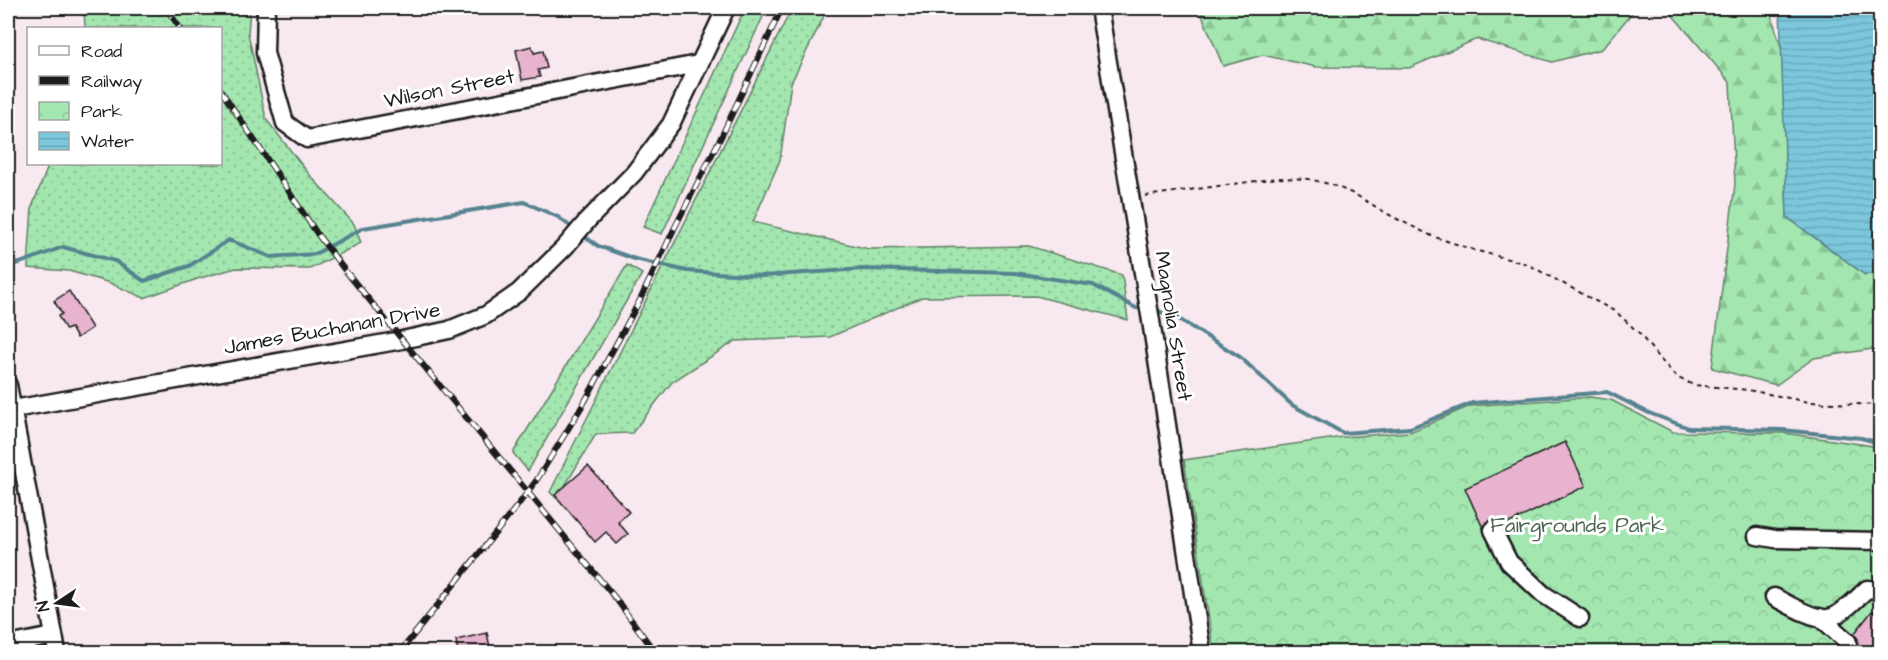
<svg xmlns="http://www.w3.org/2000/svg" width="1888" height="660" font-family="'Architects Daughter',sans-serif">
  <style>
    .grass { fill: url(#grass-dots); stroke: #608166; stroke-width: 1.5 }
    .forest { fill: url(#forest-firs); stroke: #608166; stroke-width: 1.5 }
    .park { fill: url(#park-crowns); stroke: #608166; stroke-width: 1.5 }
    .water { fill: url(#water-rules); stroke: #55838f; stroke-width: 1.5 }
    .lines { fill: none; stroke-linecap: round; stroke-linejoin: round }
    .stream { stroke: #55838f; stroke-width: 4 }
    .building { fill: #e7b3ce; stroke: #1c1c1c; stroke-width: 1.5 }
    .minor-casing { stroke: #1c1c1c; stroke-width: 21 }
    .path { stroke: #1c1c1c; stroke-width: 2; stroke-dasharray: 4.5 4.5; stroke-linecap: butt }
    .minor { stroke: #fff; stroke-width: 16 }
    .rail-casing { stroke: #1c1c1c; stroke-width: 6 }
    .rail { stroke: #fff; stroke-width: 4; stroke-dasharray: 11; stroke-linecap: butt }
    .labels { text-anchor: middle; stroke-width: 6; stroke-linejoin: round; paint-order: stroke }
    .street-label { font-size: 21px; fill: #1c1c1c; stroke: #fff }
    .park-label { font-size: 21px; fill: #4b6350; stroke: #fff }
  </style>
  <defs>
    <pattern id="grass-dots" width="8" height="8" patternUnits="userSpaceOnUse" patternTransform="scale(1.5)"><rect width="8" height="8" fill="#a3e6b0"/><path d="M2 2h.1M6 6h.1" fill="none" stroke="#8cc597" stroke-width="1.8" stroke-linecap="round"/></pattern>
    <pattern id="forest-firs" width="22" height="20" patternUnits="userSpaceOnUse" patternTransform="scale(1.5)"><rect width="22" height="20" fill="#a3e6b0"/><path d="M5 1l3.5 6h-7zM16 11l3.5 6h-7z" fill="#8cc597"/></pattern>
    <pattern id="park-crowns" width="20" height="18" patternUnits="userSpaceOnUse" patternTransform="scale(1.5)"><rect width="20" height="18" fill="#a3e6b0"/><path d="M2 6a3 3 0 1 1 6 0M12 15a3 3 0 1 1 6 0" fill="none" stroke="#8cc597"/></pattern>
    <pattern id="water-rules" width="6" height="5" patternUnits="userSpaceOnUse" patternTransform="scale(1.5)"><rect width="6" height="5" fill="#7bc7db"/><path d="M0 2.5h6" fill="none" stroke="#6aaabb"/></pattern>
  </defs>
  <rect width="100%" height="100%" fill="#f8e8f0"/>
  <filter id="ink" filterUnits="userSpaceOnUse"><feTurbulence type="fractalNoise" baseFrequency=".0167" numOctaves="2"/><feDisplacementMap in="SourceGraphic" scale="12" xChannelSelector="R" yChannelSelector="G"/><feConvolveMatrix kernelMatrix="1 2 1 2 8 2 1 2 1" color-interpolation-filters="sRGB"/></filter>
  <g filter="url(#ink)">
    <path class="grass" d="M84,8h166l-2,25 18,86 42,54 46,51 7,19 -51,26 -74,-1 -36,10 -56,20 -34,-15 -41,-12 -41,-3 4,-61 17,-43h171v-136h-135z
      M745,8h22l-105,226 -19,-7z
      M792,8h36l-37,75 -11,77 -27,62 116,27 160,-3 93,29 6,45 -92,-24 -114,1 -92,40 -95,4 -63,41 -40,51 -36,1 -39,65 -7,-7z
      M627,265l15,9 -114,197 -15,-18z"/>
    <path class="forest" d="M1199,8h437l-34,41 -50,13 -75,-23 -68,29 -93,-1 -53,-12 -40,11z
      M1660,8h109l13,42 5,167 78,58 15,-3v74l-8,3 -58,9 -38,27 -64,-17 23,-184 -5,-102 -61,-71z"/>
    <path class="park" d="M1590,397l21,3 62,32 111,1 96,14v205h-666l-30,-192 159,-23 67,-5 60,-26z"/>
    <path class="water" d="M1780,8h100v264l-15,3 -78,-58z"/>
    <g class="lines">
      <path class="stream" d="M581,234l17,12 37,13 52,12 75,5 100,-7 153,4 78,12 43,23 8,1
        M8,265l12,-2 43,-16 52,14 29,20 45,-15 40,-26 42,17 44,-3 48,-26 161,-26 34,15 17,13
        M1155,310l22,8 63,39 52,48 51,28 67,-5 62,-25 135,-11 42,21 40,15 94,2 78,8 19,5"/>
    </g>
    <path class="building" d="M532,46l2,7 9,-2 4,17 -9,2 2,7 -18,3 -6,-30z
      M69,291l23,37 -15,10 -6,-10 -5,2 -8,-14 4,-2 -8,-13z
      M1565,442l21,44 -83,40 -5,-5 -5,-1 -5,1 -5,7 -18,-40z
      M588,466l41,46 -11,10 10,12 -11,10 -11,-12 -11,10 -40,-47z
      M1872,611l9,7v34h-41l1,-2 10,2 5,-3 2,-10 -4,-5z
      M487,633l4,19h-33l-2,-12z"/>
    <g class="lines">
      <defs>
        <path id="minor" d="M266,8l-1,45 20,70 22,16 391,-75
          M1099,8l52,313 51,331
          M8,385l49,267
          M8,410l394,-70 47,-10 37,-15 33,-23 46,-45 23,-27 46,-47 37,-49 55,-116
          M1493,530l16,32 34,32 37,24
          M1757,536l18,3 105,2
          M1774,597c14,7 39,23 54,21 13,-2 30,-21 39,-29l13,1
          M1820,617l28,25
          M8,645l45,-9"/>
      </defs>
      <use href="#minor" class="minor-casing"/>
      <path class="path" d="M1145,196l133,-18 31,1 24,6 23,10 37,22 39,19 42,14 53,14 89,48 22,20 20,25 20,21 16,7 54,5 61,12 71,3"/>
      <use href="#minor" class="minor"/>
      <defs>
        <path id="rail" d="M166,8l14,20
          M220,89l98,146 25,33 273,331 39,53
          M400,652l118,-147 20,-27 46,-75 56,-103 35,-73 48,-94 59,-125"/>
      </defs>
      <use href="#rail" class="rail-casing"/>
      <use href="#rail" class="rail"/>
    </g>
  </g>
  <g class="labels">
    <g class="street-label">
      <text transform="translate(449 88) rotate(-11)" y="7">Wilson Street</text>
      <text transform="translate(1174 326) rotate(81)" y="7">Magnolia Street</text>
      <text transform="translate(332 328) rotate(-10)" y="7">James Buchanan Drive</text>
    </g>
    <g class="park-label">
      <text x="1577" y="532">Fairgrounds Park</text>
    </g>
  </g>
  <rect width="1888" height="660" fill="none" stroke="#fff" stroke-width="30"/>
  <rect x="15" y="15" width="1858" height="630" fill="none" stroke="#1c1c1c" stroke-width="2" filter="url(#ink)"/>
  <rect x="27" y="27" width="195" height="138" fill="#ffffff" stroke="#a4a4a4" stroke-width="1.5"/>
  <rect x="39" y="46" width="30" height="9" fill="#ffffff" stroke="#a4a4a4" stroke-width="1.5"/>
  <text x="81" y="57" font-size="18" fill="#1c1c1c">Road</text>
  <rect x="39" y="76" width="30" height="9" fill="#1c1c1c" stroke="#a4a4a4" stroke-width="1.5"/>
  <text x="81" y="87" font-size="18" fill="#1c1c1c">Railway</text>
  <rect x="39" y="102" width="30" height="18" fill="url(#park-crowns)" stroke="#a4a4a4" stroke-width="1.5"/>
  <text x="81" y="117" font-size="18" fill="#1c1c1c">Park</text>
  <rect x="39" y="132" width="30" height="18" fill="url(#water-rules)" stroke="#a4a4a4" stroke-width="1.5"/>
  <text x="81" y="147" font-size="18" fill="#1c1c1c">Water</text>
  <g transform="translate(57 603) rotate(257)" stroke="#ffffff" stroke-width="4.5" paint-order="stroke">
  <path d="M0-4.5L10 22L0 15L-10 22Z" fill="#1c1c1c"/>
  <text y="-9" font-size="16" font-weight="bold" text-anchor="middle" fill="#1c1c1c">N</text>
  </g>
</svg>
